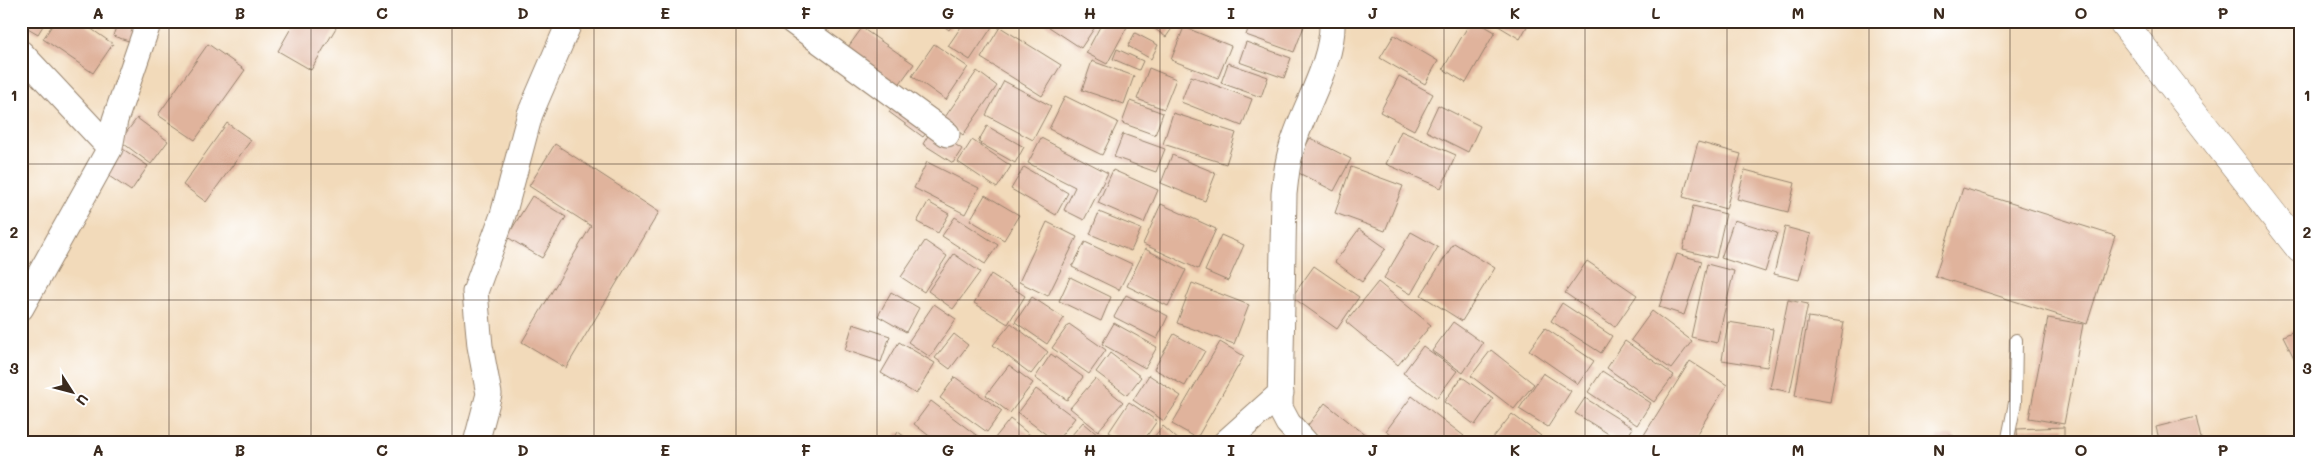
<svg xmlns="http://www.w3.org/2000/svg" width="2321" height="464" font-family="Mali,sans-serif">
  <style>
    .building { fill: #e0b39c }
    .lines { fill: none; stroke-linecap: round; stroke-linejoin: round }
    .service-casing { stroke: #96826c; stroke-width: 14 }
    .minor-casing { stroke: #96826c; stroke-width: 27 }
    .primary-casing { stroke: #96826c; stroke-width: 29 }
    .service { stroke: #fff; stroke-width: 12 }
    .minor { stroke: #fff; stroke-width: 25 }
    .primary { stroke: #fff; stroke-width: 28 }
    .grid { fill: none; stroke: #3b2a1e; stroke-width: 1; stroke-opacity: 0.55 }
    .neatline { fill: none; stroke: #3b2a1e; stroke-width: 2 }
    .grid-label { font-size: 16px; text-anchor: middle; font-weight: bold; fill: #3b2a1e }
  </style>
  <rect width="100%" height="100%" fill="#fff"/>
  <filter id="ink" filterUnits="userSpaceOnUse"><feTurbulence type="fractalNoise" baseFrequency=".02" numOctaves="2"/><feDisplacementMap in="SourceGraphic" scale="10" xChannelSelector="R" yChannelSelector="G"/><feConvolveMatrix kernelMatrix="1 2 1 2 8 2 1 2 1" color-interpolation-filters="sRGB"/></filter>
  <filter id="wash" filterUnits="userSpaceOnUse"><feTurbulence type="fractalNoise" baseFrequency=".0096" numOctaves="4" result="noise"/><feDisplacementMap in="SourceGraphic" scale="20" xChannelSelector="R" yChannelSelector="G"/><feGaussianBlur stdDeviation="1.12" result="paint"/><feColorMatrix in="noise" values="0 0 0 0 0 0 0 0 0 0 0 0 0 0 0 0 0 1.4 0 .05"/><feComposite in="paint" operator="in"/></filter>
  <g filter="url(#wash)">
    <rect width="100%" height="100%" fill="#f2daba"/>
    <g id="blocks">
      <path class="building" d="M21,21h25l-8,13 -17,-10z
        M55,21h25l33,23 -20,29 -50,-34z
        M92,21h14l-4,7z
        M118,21h25l-8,22 -22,-7z
        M295,21h45l-29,49 -33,-19z
        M937,21h18l-6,9z
        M965,21h19l8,6 -22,33 -22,-14z
        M1040,21h45l10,6 -14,21z
        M1103,21h12l12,6 -20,37 -21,-11z
        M1144,21h33l-11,16z
        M1219,21h20l-3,7z
        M1251,21h55l-12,31 -48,-17z
        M1471,21h5l19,11 -29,51 -23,-14z
        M1490,21h40l-10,18z
        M1000,27l61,38 -19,31 -61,-38z
        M1184,27l47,19 -13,32 -47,-18z
        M862,28l52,36 -19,26 -52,-36z
        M1135,33l23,12 -7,14 -23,-13z
        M1394,35l44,26 -13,23 -45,-26z
        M1246,42l45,16 -7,20 -45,-16z
        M208,44l37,26 -50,70 -37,-25z
        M934,44l34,23 -22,33 -34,-24z
        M1117,49l26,12 -4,9 -26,-11z
        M1092,61l42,15 -10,28 -42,-14z
        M1228,63l40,14 -7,20 -40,-14z
        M1149,68l27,11 -12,30 -27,-10z
        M977,71l20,15 -34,49 -20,-15z
        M1191,76l61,23 -10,27 -61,-24z
        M1399,76l34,18 -19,36 -34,-18z
        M1004,81l47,25 -18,34 -47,-25z
        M1065,96l53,26 -16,33 -53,-26z
        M1130,101l33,12 -8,22 -33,-12z
        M896,102l35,25 -8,10 -34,-25z
        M1438,105l42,21 -12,26 -42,-21z
        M1173,113l63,20 -10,31 -63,-20z
        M137,118l31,23 -17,23 -31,-23z
        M227,123l24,17 -45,62 -23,-17z
        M987,126l37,21 -9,16 -37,-21z
        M932,129l30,20 -9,14 -30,-19z
        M1401,131l55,24 -15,33 -55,-24z
        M1123,134l42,15 -9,23 -42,-15z
        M1041,138l67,35 -24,47 -20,-10 11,-23 -47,-24z
        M1310,138l41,21 -17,32 -41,-21z
        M972,140l39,26 -14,22 -39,-26z
        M1698,142l43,12 -15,55 -43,-12z
        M555,144l104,68 -93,156 -44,-26 69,-116 -62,-40z
        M120,147l28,19 -17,25 -28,-19z
        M1172,155l44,18 -11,28 -44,-18z
        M927,162l52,26 -14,26 -51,-26z
        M1024,167l44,26 -12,22 -45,-26z
        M1351,167l52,19 -18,45 -50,-18z
        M1113,170l45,20 -14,33 -46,-20z
        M1745,170l50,13 -7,29 -51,-13z
        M1963,188l152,48 -28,88 -152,-48z
        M985,195l34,20 -15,25 -34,-20z
        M532,196l34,21 -24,41 -35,-21z
        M928,202l21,12 -11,19 -21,-11z
        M1161,204l55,25 -18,40 -55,-25z
        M1693,206l33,8 -10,44 -33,-8z
        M1099,212l42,17 -10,22 -41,-17z
        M955,217l43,28 -13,19 -43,-28z
        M1734,220l43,13 -12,39 -44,-14z
        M1047,222l30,15 -29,59 -29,-14z
        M1785,227l26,7 -12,46 -25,-6z
        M1359,229l27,19 -24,34 -27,-20z
        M1411,232l27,15 -27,47 -27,-16z
        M1221,235l23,10 -16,36 -23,-10z
        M925,241l22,15 -23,36 -23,-15z
        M1085,242l47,22 -13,26 -47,-23z
        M1454,243l41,25 -33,53 -41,-26z
        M1145,249l41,21 -18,36 -41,-20z
        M954,254l26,18 -27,37 -25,-18z
        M1677,254l25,7 -18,54 -25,-8z
        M1587,261l50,34 -22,32 -50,-34z
        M1707,264l27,7 -17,72 -26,-6z
        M1314,266l45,31 -22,32 -45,-32z
        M991,274l34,22 -17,28 -34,-21z
        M1070,277l41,20 -10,24 -42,-20z
        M1378,282l53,43 -33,40 -52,-43z
        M1192,283l57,22 -15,39 -57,-21z
        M891,292l28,16 -13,24 -28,-16z
        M1126,295l42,21 -11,23 -43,-22z
        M1032,297l32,21 -17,26 -32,-22z
        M1788,300l20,4 -18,88 -20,-4z
        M1562,303l50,33 -11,17 -50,-32z
        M934,304l22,15 -26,38 -22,-15z
        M1652,311l40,30 -21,28 -40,-29z
        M1808,317l36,5 -14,80 -35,-6z
        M2048,318l35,6 -19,100 -35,-6z
        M1453,322l30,21 -20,30 -31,-22z
        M1728,322l45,7 -6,38 -45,-7z
        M1011,323l37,29 -17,22 -38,-29z
        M1114,323l43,24 -12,21 -43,-24z
        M853,324l37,12 -9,26 -36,-12z
        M1069,324l37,26 -17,24 -37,-26z
        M1545,328l49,33 -16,23 -49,-34z
        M2300,328v42l-17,-34z
        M954,334l14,11 -18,24 -15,-11z
        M1174,334l31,17 -20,35 -31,-17z
        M1625,341l49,34 -20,27 -47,-34z
        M899,342l36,21 -19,31 -35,-21z
        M1220,342l24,14 -47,82 -25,-14z
        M1423,346l34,25 -20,27 -34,-25z
        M1491,350l43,34 -20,25 -43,-33z
        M1110,353l31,24 -14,18 -31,-23z
        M1051,354l32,23 -16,23 -32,-22z
        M1690,361l37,24 -36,58h-52z
        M1009,365l24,18 -23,30 -24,-18z
        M1602,371l49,32 -14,22 -49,-33z
        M1543,373l28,18 -23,36 -29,-18z
        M1149,375l32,21 -17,25 -31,-21z
        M955,377l47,34 -15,21 -47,-34z
        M1462,377l31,22 -18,26 -31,-23z
        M1095,379l28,23 -25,29 -28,-23z
        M1036,389l39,29 -19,24 -38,-29z
        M1412,396l52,40 -5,7h-58l-15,-12z
        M1585,398l48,30 -10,15 -48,-30z
        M931,401l49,37 -3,5h-39l-24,-19z
        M1129,402l28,19 -15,22h-17l-16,-11z
        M1325,403l51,40h-54l-17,-14z
        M1512,414l29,22 -5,7h-47z
        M2196,417l6,26h-42l-4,-16z
        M1010,419l30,24h-49z
        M1083,422l24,21h-42z
        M1163,426l19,17h-33z
        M2064,427v16h-46l-1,-14z
        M898,432l16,11h-23z
        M1937,436h17v7h-17z"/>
    </g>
  </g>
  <g filter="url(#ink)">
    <use href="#blocks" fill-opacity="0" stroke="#96826c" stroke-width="1"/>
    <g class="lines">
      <defs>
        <path id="service" d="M2007,443l8,-40 1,-63"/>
        <path id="minor" d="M792,21l155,113
          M21,53l89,95
          M21,308l89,-160 5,-28 34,-99
          M476,443l13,-49 -9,-48 -5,-54 28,-77 27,-101 40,-93
          M1225,443l56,-50
          M1306,443l-18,-20 -8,-15 4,-214c2,-19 4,-38 11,-56 12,-36 39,-79 37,-117"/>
        <path id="primary" d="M2122,21l178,228"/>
      </defs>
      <use href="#service" class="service-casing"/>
      <use href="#minor" class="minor-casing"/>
      <use href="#primary" class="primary-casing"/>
      <use href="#service" class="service"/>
      <use href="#minor" class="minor"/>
      <use href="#primary" class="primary"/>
    </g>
  </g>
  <path class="grid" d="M169,21v422M311,21v422M452,21v422M594,21v422M736,21v422M877,21v422M1019,21v422M1160,21v422M1302,21v422M1444,21v422M1585,21v422M1727,21v422M1869,21v422M2010,21v422M2152,21v422M21,164h2279M21,300h2279"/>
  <rect width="2321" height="464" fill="none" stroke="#fff" stroke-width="55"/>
  <g transform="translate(72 392) rotate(126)" stroke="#ffffff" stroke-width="4" paint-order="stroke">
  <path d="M0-4L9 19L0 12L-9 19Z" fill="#3b2a1e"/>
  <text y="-8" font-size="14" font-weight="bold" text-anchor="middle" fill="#3b2a1e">U</text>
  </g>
  <rect x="28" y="28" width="2266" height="408" class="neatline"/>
  <g class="grid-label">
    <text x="98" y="19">A</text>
    <text x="240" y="19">B</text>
    <text x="382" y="19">C</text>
    <text x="523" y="19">D</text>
    <text x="665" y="19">E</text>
    <text x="806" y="19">F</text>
    <text x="948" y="19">G</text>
    <text x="1090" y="19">H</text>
    <text x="1231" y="19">I</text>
    <text x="1373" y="19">J</text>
    <text x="1515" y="19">K</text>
    <text x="1656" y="19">L</text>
    <text x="1798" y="19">M</text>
    <text x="1939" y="19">N</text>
    <text x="2081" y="19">O</text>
    <text x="2223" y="19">P</text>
    <text x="14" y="101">1</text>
    <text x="2307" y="101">1</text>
    <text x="14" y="238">2</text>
    <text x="2307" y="238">2</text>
    <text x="14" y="374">3</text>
    <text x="2307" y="374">3</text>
    <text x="98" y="456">A</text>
    <text x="240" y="456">B</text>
    <text x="382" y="456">C</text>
    <text x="523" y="456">D</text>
    <text x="665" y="456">E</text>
    <text x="806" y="456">F</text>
    <text x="948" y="456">G</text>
    <text x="1090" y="456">H</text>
    <text x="1231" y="456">I</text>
    <text x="1373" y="456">J</text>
    <text x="1515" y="456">K</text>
    <text x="1656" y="456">L</text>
    <text x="1798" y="456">M</text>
    <text x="1939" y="456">N</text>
    <text x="2081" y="456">O</text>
    <text x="2223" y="456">P</text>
  </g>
</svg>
